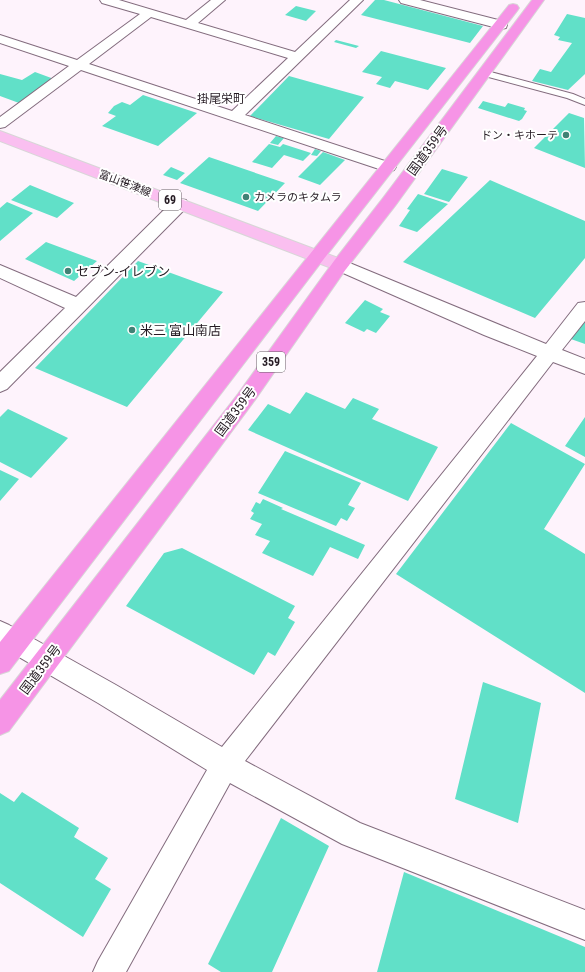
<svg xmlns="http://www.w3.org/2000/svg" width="585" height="972" font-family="'Roboto Condensed','Noto Sans JP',sans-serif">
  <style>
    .building { fill: #61e0c8 }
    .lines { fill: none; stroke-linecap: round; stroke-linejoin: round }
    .lane-casing { stroke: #836c7e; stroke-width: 2 }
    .street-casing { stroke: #836c7e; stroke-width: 2 }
    .primary-casing { stroke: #d8d6d7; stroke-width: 2 }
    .highway-casing { stroke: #d8d6d7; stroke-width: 2 }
    .lane { fill: #fff; fill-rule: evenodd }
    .street { fill: #fff; fill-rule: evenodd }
    .primary { fill: #fabff0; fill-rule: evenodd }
    .highway { fill: #f694e6; fill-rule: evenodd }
    .poi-dot { fill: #3f8275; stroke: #fff; stroke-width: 1.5 }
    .labels { text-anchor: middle; stroke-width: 4; stroke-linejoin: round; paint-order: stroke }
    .far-poi-label { font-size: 11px; fill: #251b23; stroke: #fff; text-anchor: end }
    .far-street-label { font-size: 11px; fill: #251b23; stroke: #fff }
    .far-neighbourhood-label { font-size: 12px; fill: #251b23; stroke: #fff }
    .shield { fill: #fff; stroke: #665f65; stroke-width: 1 }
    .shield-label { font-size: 12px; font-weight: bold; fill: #251b23 }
    .street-label { font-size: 13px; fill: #251b23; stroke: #fff }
    .poi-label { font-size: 13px; fill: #251b23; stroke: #fff; text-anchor: start }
  </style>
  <rect width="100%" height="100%" fill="#fef3fc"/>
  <path class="building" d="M375,0h9l99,26 -13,17 -109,-28z
    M296,6l20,5 -10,10 -21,-6z
    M567,14l18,4v56l-17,16 -36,-9 8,-12 11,3 21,-29 -14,-3 2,-3 -6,-2z
    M336,40l23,6 -3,2 -22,-6z
    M381,51l65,17 -18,22 -33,-9 -5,7 -14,-4 6,-7 -20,-5z
    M35,72l19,7 -35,24 -19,-7v-22l22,6z
    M289,76l75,21 -35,42 -79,-23z
    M143,95l54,18 -39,33 -56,-20 14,-10 -8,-3 6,-7 8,-4 8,3z
    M483,101l22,6 3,-4 17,5 -1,2 3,1 -5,8 -3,2 -41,-13z
    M569,113l15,5 1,50 -51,-20z
    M276,136l8,2 -6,7 -8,-2z
    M269,144l11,3 3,-3 28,9 -8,8 -19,-6 -12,13 -20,-6z
    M315,149l6,2 -4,5 -6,-1z
    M323,152l22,8 -25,25 -22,-8z
    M209,157l76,26 -27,28 -78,-28z
    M171,167l14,6 -8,7 -14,-5z
    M442,169l26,8 -19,25 -25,-8z
    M490,180l95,41v37l-50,60 -132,-56z
    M30,185l44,18 -17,15 -46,-18z
    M418,194l30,10 -31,28 -18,-6 11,-16 -3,-1z
    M7,202l26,11 -33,28v-33z
    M46,242l51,19 -23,20 -49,-22z
    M138,261l85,31 -96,115 -92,-39z
    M365,300l18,9 -3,3 10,4 -14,17 -9,-4 -3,3 -19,-9z
    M585,318v26l-17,-6z
    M306,392l39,17 8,-11 26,11 -7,10 66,28 -30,54 -160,-71 20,-26 22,10z
    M8,409l60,29 -37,40 -31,-16v-45z
    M585,417v40l-20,-11z
    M511,423l74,41 -41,65 41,25v139l-189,-119z
    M285,451l76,32 -13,22 7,3 -8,13 -6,-3 -5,8 -78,-33z
    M0,470l19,9 -19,22z
    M263,499l20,9 -2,1 84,36 -7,14 -28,-12 -17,29 -51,-23 8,-12 -15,-6 7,-11 -12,-5 4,-6 -3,-2 5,-9 4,2z
    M182,548l113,58 -7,12 7,4 -20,34 -7,-4 -14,23 -128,-69 38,-53z
    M483,682l58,21 -23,120 -63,-24z
    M22,792l57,36 -5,9 34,21 -13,21 16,10 -28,48 -83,-54v-90l14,9z
    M281,818l48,28 -57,126h-51l-13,-8z
    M404,872l181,75v25h-208z"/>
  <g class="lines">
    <defs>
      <path id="lane" d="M481,71h6l86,23 12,5v6l-18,-7 -86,-23z"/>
      <path id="street" d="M100,0h19l67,20 25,-20h14l-27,23 97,29 55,-52h13l-118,115 149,49 2,3 -2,3 -6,2 -6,-2 -301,-100 -76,57 -5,1v-11l69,-51 -69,-23v-8l77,25 63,-46 -38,-11zM151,17l137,41 -56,53 -143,-47z
        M399,0h21l86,22 1,3 -1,3 -5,1 -100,-26z
        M180,199l6,1 2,4 -2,4 -179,181 -7,3v-20l65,-64 -65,-30v-13l76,32 98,-97z
        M340,259l206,85 32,-41 7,-1v19l-23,29 23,9v15l-32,-12 -308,399 115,62 225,87v30l-243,-96 -112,-61 -104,189h-33l5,-11 109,-191 -109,-67 -98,-57v-25l9,4 107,60 106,62 315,-391 -53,-21 -150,-66 -3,-4 3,-4z"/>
      <path id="primary" d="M0,131l346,130 3,4 -3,4 -6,2 -6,-2 -334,-128z"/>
      <path id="highway" d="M532,0h12l-149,206 -49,63 -94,135 -243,327 -9,4v-35l238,-306 96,-133 49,-63z
        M513,4l4,1 2,3 -2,3 -194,249 -314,411 -9,3v-32l509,-637z"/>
    </defs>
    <use href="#lane" class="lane-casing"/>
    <use href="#street" class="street-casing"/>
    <use href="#primary" class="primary-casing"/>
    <use href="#highway" class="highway-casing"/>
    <use href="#lane" class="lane"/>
    <use href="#street" class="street"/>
    <use href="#primary" class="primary"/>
    <use href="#highway" class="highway"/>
  </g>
  <g class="poi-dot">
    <circle cx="566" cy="135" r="4"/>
    <circle cx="246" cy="197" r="4"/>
    <circle cx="68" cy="271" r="4"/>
    <circle cx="132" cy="330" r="4"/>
  </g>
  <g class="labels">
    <g class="far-poi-label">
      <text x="558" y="139">ドン・キホーテ</text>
      <text x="254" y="201" text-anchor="start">カメラのキタムラ</text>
    </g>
    <g class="far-street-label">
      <text transform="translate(125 183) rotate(21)" y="4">富山笹津線</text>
    </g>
    <g class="far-neighbourhood-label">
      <text x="221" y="103">掛尾栄町</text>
    </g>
    <g class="shield">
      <rect x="159" y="190" width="22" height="20" rx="3"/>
      <rect x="257" y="352" width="28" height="20" rx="3"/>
    </g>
    <g class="shield-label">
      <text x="170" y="204">69</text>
      <text x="271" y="366">359</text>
    </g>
    <g class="street-label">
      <text transform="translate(427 150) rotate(-54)" y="5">国道359号</text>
      <text transform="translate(235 411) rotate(-53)" y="5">国道359号</text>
      <text transform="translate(40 669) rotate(-53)" y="5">国道359号</text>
    </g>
    <g class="poi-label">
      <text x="76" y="276">セブン-イレブン</text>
      <text x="140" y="335">米三 富山南店</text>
    </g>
  </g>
</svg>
